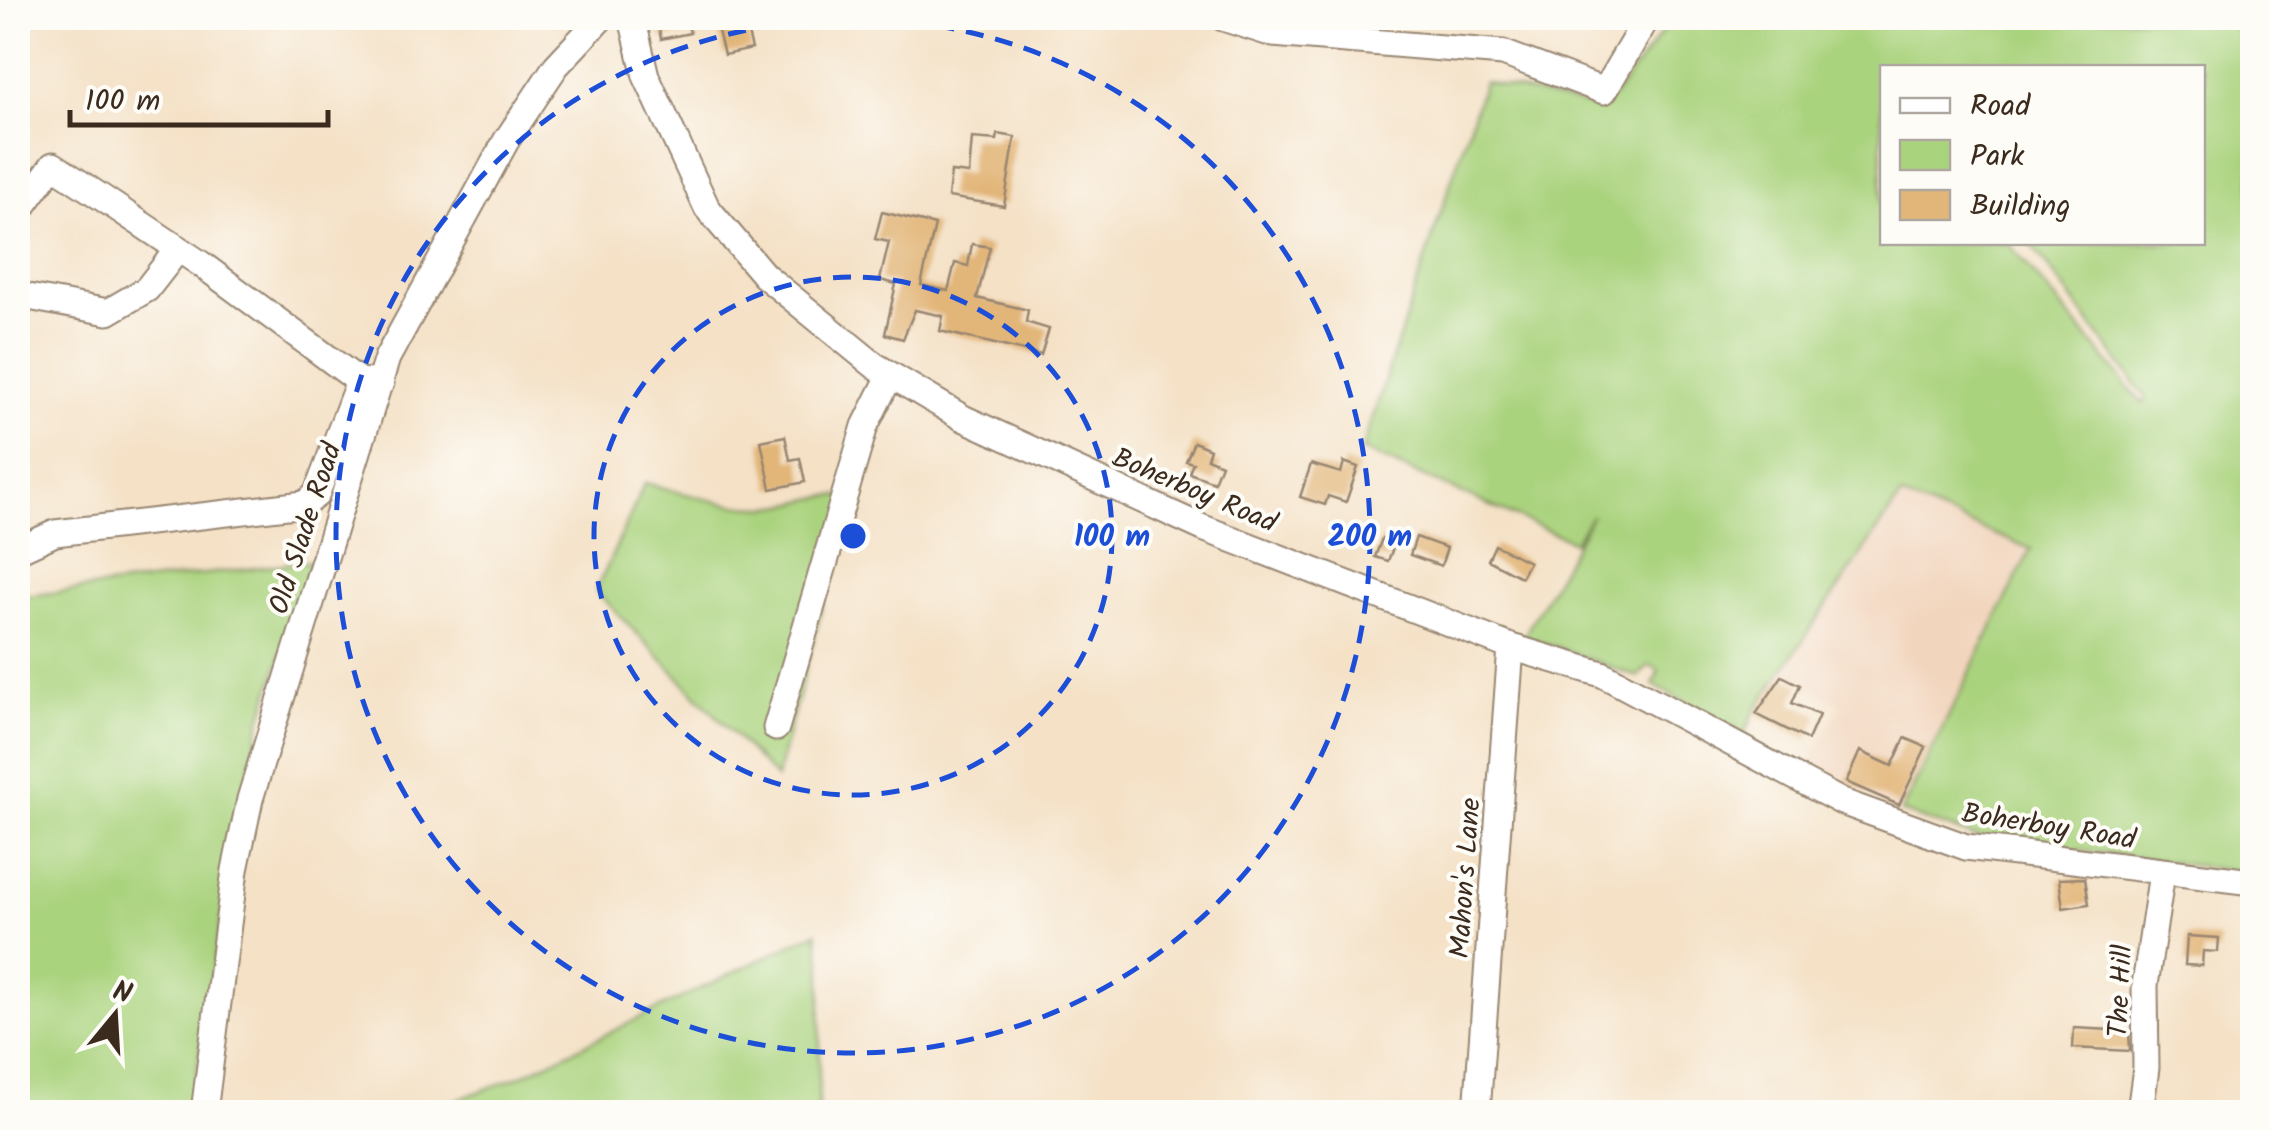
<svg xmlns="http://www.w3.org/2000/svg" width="2270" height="1130" font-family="Kalam,sans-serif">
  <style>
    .built { fill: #f2d5bd }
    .green { fill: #aad37e; stroke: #727e4e; stroke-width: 2.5; fill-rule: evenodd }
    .building { fill: #e2b578 }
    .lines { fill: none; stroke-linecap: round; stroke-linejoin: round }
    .minor-casing { stroke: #988672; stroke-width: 29 }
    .minor { stroke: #fff; stroke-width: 25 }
    .ring { fill: none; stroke: #1d4ed8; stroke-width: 5; stroke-dasharray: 18 12 }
    .labels { text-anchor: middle; stroke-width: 8; stroke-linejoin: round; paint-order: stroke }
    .street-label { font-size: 28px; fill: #3b2a1e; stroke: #fdfcf7 }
    .centre { fill: #1d4ed8; stroke: #fdfcf7; stroke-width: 5 }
    .ring-label { font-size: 30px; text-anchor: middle; font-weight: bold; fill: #1d4ed8; stroke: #fdfcf7; stroke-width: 8; stroke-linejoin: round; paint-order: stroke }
  </style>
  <rect width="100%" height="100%" fill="#fdfcf7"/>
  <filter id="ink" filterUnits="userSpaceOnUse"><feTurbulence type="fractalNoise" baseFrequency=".01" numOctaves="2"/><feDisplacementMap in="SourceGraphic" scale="20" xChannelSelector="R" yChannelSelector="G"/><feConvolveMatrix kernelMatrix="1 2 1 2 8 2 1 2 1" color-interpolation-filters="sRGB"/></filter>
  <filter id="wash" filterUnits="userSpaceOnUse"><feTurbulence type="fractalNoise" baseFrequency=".0048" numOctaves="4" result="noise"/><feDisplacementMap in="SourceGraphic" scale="40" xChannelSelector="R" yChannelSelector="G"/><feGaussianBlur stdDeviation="2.25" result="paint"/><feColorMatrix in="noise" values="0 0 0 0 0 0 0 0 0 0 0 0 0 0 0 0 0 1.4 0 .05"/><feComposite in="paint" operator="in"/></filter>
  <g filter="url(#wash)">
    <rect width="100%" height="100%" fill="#f4e1c6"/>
    <path class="built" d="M1901,496l131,53 -131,263 -93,-47 33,-61 -62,-29z"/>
    <path class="green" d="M1673,18h567l-5,11 17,25v819l-280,-37 -71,-24 130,-263 -130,-53 -147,216 -9,22 -92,-49 6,-15 -10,-5 -11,12 -114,-41 68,-121 -18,27 -212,-92 122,-368 120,27zM1882,68h320v174l-172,1 116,155 -3,6 -135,-161 -126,-1z
      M645,483c40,10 82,25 123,24 30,-1 54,-16 84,-10l-76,281 -180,-187z
      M311,561l-48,152 -27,114 -46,285h-172v-515z
      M817,932l5,35 -4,145h-371l-1,-8 72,-27z"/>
    <g id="blocks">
      <path class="building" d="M657,18h29l4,15 -29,6z
        M744,18l8,31 -28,6 -9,-36z
        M998,134l17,3 -11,69 -56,-9 3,-25 18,2 3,-36 25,2z
        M882,212l53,13 -14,60 27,6 7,-28 13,3 4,-22 18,3 -13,51 51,12 -2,12 23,7 -8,26 -101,-24 3,-15 -28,-6 -12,29 -18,-5 11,-50 -16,-4 9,-38 -14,-3z
        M785,436l5,24 10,-2 5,24 -34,7 -10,-48z
        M1194,442l16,7 -3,9 14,6 -7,18 -25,-9 4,-10 -7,-2z
        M1344,462l14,5 -12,35 -18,-6 -3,9 -25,-8 11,-33 30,9z
        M1416,537l31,11 -6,18 -31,-11z
        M1382,538l13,5 -7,18 -13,-4z
        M1495,545l34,17 -8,15 -33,-17z
        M1782,676l18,9 -8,18 27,12 -11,25 -52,-26z
        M1905,738l21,9 -27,58 -53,-23 14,-31 32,15z
        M2085,878l4,26 -26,4 -4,-29z
        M2187,936l32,2 -1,14 -15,-1 -1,15 -17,-1z
        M2074,1028l55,3 1,20 -57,-3z"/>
    </g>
  </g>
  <g filter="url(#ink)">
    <use href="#blocks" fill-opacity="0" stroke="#988672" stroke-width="2.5"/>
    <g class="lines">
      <defs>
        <path id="minor" d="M632,18l14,58 61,132 57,67 110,90 89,53 240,110 308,119 91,27 240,128 124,45 286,35
          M1223,18l50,16 230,19 101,38 43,-73
          M18,213l35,-48 148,99 158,117 22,2
          M18,295l90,17 39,-23 31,-40
          M18,550l37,-17 249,-29 12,-9 43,-114
          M776,728l89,-302 25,-50
          M204,1112l31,-242 15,-71 137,-441 119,-217 50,-75 45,-48
          M1477,1112l34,-465
          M2140,1112l6,-44 -1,-83 17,-112"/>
      </defs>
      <use href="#minor" class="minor-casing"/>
      <use href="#minor" class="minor"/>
    </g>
  </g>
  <g class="ring">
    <circle cx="853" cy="536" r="259"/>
    <circle cx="853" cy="536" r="517"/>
  </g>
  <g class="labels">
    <g class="street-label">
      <text transform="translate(1195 489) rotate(23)" y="10">Boherboy Road</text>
      <text transform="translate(304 528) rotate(-72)" y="10">Old Slade Road</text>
      <text transform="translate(2049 825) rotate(9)" y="10">Boherboy Road</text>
      <text transform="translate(1464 878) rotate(-86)" y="10">Mahon's Lane</text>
      <text transform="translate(2119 991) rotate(-87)" y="10">The Hill</text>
    </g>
  </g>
  <circle cx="853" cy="536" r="15" class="centre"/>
  <g class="ring-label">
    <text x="1112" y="546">100 m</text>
    <text x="1370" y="546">200 m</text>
  </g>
  <rect width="2270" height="1130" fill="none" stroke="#fdfcf7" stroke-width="60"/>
  <rect x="1880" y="65" width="325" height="180" fill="#fdfcf7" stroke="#afa8a0" stroke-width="2.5"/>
  <rect x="1900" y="98" width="50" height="15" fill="#ffffff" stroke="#afa8a0" stroke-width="2.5"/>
  <text x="1970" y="115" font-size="30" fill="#3b2a1e">Road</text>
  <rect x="1900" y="140" width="50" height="30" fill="#aad37e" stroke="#afa8a0" stroke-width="2.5"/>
  <text x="1970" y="165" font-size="30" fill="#3b2a1e">Park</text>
  <rect x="1900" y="190" width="50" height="30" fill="#e2b578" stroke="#afa8a0" stroke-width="2.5"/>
  <text x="1970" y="215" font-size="30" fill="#3b2a1e">Building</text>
  <g transform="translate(115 1015) rotate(18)" stroke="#fdfcf7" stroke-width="8" paint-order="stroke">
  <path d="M0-8L18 38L0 25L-18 38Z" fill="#3b2a1e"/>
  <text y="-15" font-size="28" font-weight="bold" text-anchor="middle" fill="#3b2a1e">N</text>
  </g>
  <path d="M70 110v15h258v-15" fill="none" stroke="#3b2a1e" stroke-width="5"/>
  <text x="85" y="110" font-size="30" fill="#3b2a1e" stroke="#fdfcf7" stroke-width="8" paint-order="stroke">100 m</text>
</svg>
